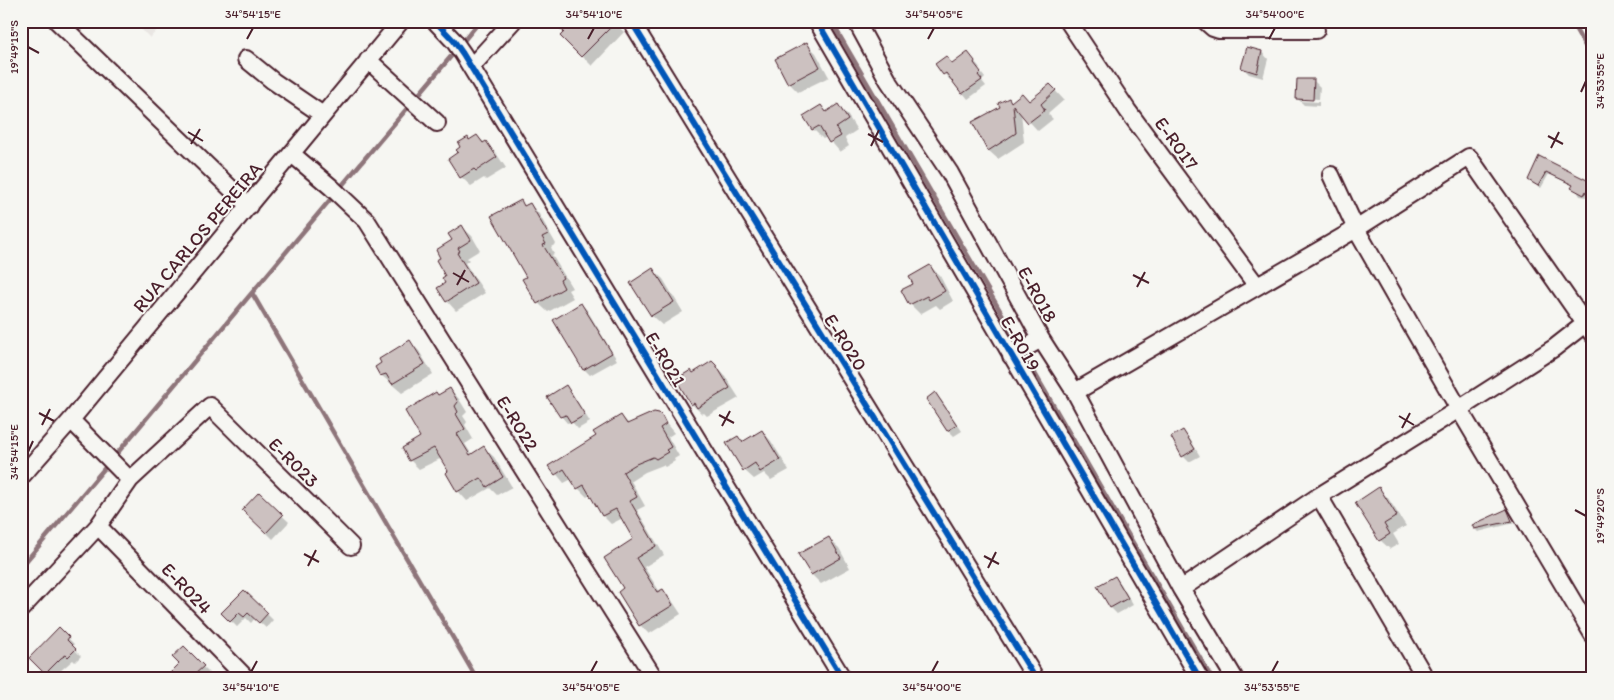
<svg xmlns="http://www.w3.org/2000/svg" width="1614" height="700" font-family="Itim,sans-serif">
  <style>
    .built { fill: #e9e6e3 }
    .shadow { fill: #0003 }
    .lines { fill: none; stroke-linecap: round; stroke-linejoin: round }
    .stream { stroke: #8e747a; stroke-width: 4.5 }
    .building { fill: #ccc1c0; stroke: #4a1f2b }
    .minor-casing { stroke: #4a1f2b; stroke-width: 20 }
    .minor { stroke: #f6f6f2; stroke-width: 16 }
    .cycleway-casing { stroke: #f6f6f2; stroke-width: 9 }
    .cycleway { stroke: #0057b8; stroke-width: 6 }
    .ticks { fill: none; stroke: #4a1f2b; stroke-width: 2 }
    .labels { text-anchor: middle; stroke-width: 4; stroke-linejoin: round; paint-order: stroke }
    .street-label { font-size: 19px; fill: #4a1f2b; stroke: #f6f6f2 }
    .neatline { fill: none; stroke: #4a1f2b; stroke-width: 2 }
    .ticks-label { font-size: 12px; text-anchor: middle; fill: #4a1f2b }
  </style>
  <rect width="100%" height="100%" fill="#f6f6f2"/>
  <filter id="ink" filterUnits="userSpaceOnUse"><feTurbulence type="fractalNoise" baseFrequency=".02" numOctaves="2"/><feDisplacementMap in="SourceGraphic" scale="10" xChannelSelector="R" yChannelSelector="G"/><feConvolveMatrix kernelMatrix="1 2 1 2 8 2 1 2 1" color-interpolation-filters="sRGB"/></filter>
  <g filter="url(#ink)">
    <path class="built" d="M133,21h32l-15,17z"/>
    <path class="shadow" d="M613,21l11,11 -32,34 -30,-30 3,-4z
      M807,44l9,9 13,24 -31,15 -9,-9z
      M1248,48l14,4 6,7 -5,19 -14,-4 -6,-6z
      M968,53l12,15 -2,1 7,9 -3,3 4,5 -18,13 -16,-20 -2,1 -13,-15h16z
      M1313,80l7,7 -1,12 -17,-1v3l17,1v4l-15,-1 -6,-6z
      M1050,85l14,15 -16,14 5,5 -15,12 -17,-19 3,30 -26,17 -9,-8 -15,-28 28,-16 7,-8 3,4 17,-1z
      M821,106l6,6 11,-6 10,10 9,14 -12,8 4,8 -9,6 -13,-15 -4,2 -10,-10z
      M477,136l19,17 10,15 -20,12 -2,-2 -13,8 -10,-9 -1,-25 10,-11z
      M1540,158l53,27v13l-13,-2 -6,-10 -25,-12 -8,14 -9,-5 -3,-3z
      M520,201l6,6 4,-3 9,10 17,30 -5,3 3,7 -2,1 20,33 -4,2 5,8 -25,14 -10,-9 -11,-25z
      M462,227l10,9 8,14 -13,8 2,2 -4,3 20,30 -29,18 -9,-10v-25l-5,-18z
      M930,266l10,10 13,25 -13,8 -4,-4 -16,9 -10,-10 -7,-13 11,-6z
      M653,270l10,9 20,33 -21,13 -10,-9 -21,-33z
      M581,304l6,6 30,50 -27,15 -6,-6z
      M410,342l9,9 14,23 -31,19 -21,-18z
      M715,365l10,11 14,22 -32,18 -3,-3 -2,1 -10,-10 -15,-25z
      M566,387l6,6 18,29 -12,7 -6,-7 -5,1 -6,-7z
      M450,389l9,10 8,13 -4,4 4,6 -2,3 8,14 -8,5 7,11 12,-7 10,9 18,30 -15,8 -7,-7 -23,13 -9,-10 -16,-33 -23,11 -9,-9 12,-23 16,-41z
      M935,394l6,6 21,31 -8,5 -6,-6z
      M658,414l16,19 -6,4 11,19 -5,3 1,2 -10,6 -2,-2 -18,7 -14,9 14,25 -8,4 27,45 -20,12 16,25 2,-2 9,9 10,15 -32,20 -9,-9 -15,-36 10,-50 -12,-21 -12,6 -8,-8 -12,-22 -4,3 -9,-9 -6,-9 -8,4 -14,-17 48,-30 23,-20 8,8z
      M762,431l9,10 18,29 -18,10 -7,-7 -10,6 -10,-9 -6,-33 5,5z
      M1183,431l6,7 11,18 -11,6 -6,-6z
      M1379,489l9,9 18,28 -13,8 6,10 -9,5 -10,-9z
      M259,494l30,28 -16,17 -23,-23z
      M1506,510l8,13 -36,9 -3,-3z
      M829,539l10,9 11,20 -29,16 -9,-9 -12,-20z
      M1115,577l6,7 12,21 -16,9 -6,-6z
      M244,591l29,29 -7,8 -11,-10 -4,5 -5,-5 -9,9 -14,-14z
      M59,629l15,15 -2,3 9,9 -6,6 -2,-2 -22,19 -20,-21z
      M184,648l25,25 -6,6h-33l11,-15z
      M1003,675l4,4h-9z"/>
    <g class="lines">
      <path class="stream" d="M831,21l185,317
        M1571,21l22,39
        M461,44l19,-23
        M339,189l114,-135
        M252,293l225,386
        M1027,360l185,319
        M114,457l220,-262
        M21,567l88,-104"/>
    </g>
    <path class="building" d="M552,21h65l-36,36 -21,-21 4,-4z
      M807,42l13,25 -32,17 -13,-25z
      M1247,47l15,4 -5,22 -16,-5z
      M968,52l7,9 -1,2 7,9 -3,3 4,5 -20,14 -16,-21 -3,2 -8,-11 11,-8 6,8z
      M1297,79h17l-1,21 -17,-1z
      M1050,84l6,6 -15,14 4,6 -17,13 -15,-18 3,28 -28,18 -16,-29 28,-15 -2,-4 11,-5 2,4 11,-9 7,8z
      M838,104l10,16 -12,8 5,8 -12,7 -10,-17 -7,4 -9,-14 18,-11 5,7z
      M477,135l6,8 3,-2 11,16 -21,14 -2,-2 -14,9 -12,-19 10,-7 -2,-2 4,-3 -2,-4 10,-6 1,3z
      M1539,156l54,27v11l-7,-3 -2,4 -13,-7 2,-3 -27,-13 -8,14 -10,-6z
      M521,200l3,6 6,-3 18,31 -6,3 4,7 -3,1 20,33 -3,2 4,8 -27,16 -15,-25 4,-2 -35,-61z
      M462,225l9,15 -13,8 2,3 -3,2 19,30 -30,19 -9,-14 8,-5 -3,-5 3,-2 -9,-16 4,-2 -4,-8 16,-10 -4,-6z
      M930,265l15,26 -16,9 -2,-4 -18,9 -8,-15 12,-6 -4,-7z
      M653,268l21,34 -23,14 -21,-33z
      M581,303l31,50 -29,17 -30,-50z
      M410,340l15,24 -33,20 -6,-10 -6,2 -5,-9 6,-4 -2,-4z
      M712,361l4,4 14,23 -33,20 -3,-5 -3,2 -15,-26 15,-9 2,3z
      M566,385l19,30 -14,8 -5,-8 -6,2 -13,-20z
      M450,388l8,14 -3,4 3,6 -2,2 9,15 -8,5 13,21 14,-9 19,31 -16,10 -6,-9 -24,14 -11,-19 2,-2 -14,-23 -25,13 -7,-13 18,-11 -15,-26 31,-19 2,3z
      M935,392l22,33 -10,6 -21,-32z
      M654,412l5,1 3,3 4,8 -6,4 11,19 -5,3 2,2 -12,7 -3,-2 -17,7 -13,8 14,25 -7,4 26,45 -20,12 21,34 6,-3 10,16 -34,21 -21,-34 5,-4 -19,-30 29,-19 -17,-30 -14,7 -18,-31 -7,4 -13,-20 -9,6 -7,-9 48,-30 -3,-4 28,-17 6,9z
      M762,430l18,30 -20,12 -5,-9 -12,8 -17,-28 12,-7 4,6z
      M1183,430l12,19 -13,8 -11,-20z
      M1379,487l18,29 -13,8 6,10 -11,7 -24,-38z
      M259,492l24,23 -17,18 -24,-23z
      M1507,509l5,12 -38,8 -2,-4z
      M829,537l12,21 -30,17 -13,-21z
      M1115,576l13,22 -18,10 -13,-22z
      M244,590l24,23 -9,10 -11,-10 -4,4 -5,-4 -9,9 -9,-9z
      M59,627l10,10 -2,3 9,9 -8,8 -2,-2 -5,3 -16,16 -16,-16z
      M184,646l20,20 -11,10 -3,-3 -7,6h-19l15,-15 -7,-7z"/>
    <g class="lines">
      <defs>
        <path id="minor" d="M57,21l192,185
          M435,21l19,20 9,13 380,625
          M631,21l405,658
          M817,21l383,658
          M856,21l32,59 62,93 91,166 34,53 106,197 54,90
          M1068,21l60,90 129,175
          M1205,21l8,7 6,2h97
          M246,59l27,22 50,34
          M368,60l69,63
          M471,67l42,-46
          M292,154l39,33 36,34 288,458
          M1331,175l25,54 103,180 95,-61 32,-25
          M1011,356l30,-17
          M1075,392l281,-163 113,-72 124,178
          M71,420l59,60
          M21,477l50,-57 330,-399
          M1319,496l107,183
          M98,526l149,153
          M1181,589l138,-93 140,-87 134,226
          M21,609l77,-83 32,-46 80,-74 141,140"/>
      </defs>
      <use href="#minor" class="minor-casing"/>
      <use href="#minor" class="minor"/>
      <defs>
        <path id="cycleway" d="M435,21l19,20 9,13 380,625
          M631,21l405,658
          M817,21l383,658"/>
      </defs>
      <use href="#cycleway" class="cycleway-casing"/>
      <use href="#cycleway" class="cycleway"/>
    </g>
  </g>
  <path class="ticks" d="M247,39l6,-11M588,39l6,-11M928,39l6,-11M1269,39l6,-11M28,47l11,6M1581,92l5,-11M188,132l15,9M868,134l15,8M1548,136l15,8M191,144l9,-15M871,146l8,-16M1551,148l8,-16M453,273l16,9M1133,275l16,8M457,285l8,-15M1137,287l8,-15M39,413l15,8M719,415l15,8M1399,416l15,9M42,425l8,-16M722,426l8,-15M1402,428l8,-15M28,452l5,-11M1575,510l11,6M304,554l15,8M984,556l15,8M308,566l8,-16M988,568l8,-16M251,672l6,-11M591,672l6,-11M932,672l6,-11M1272,672l6,-11"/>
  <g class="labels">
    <g class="street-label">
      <text transform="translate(1177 143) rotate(54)" y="7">E-R017</text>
      <text transform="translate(197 237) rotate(-50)" y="7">RUA CARLOS PEREIRA</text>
      <text transform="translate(1038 294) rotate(61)" y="7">E-R018</text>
      <text transform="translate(846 342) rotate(58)" y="7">E-R020</text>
      <text transform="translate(1021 343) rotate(60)" y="7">E-R019</text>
      <text transform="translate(666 359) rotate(59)" y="7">E-R021</text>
      <text transform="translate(518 423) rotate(58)" y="7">E-R022</text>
      <text transform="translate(294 462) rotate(45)" y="7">E-R023</text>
      <text transform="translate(187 588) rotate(46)" y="7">E-R024</text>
    </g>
  </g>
  <rect width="1614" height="700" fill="none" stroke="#f6f6f2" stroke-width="55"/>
  <rect x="28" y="28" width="1558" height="644" class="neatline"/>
  <g class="ticks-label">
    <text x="253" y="18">34°54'15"E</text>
    <text x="594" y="18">34°54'10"E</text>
    <text x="934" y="18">34°54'05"E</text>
    <text x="1275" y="18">34°54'00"E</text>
    <text transform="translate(14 47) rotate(-90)" y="4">19°49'15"S</text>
    <text transform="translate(1600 81) rotate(-90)" y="4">34°53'55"E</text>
    <text transform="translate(14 452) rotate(-90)" y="4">34°54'15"E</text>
    <text transform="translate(1600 516) rotate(-90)" y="4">19°49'20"S</text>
    <text x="251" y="691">34°54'10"E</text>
    <text x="591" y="691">34°54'05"E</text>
    <text x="932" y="691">34°54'00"E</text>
    <text x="1272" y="691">34°53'55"E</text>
  </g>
</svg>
